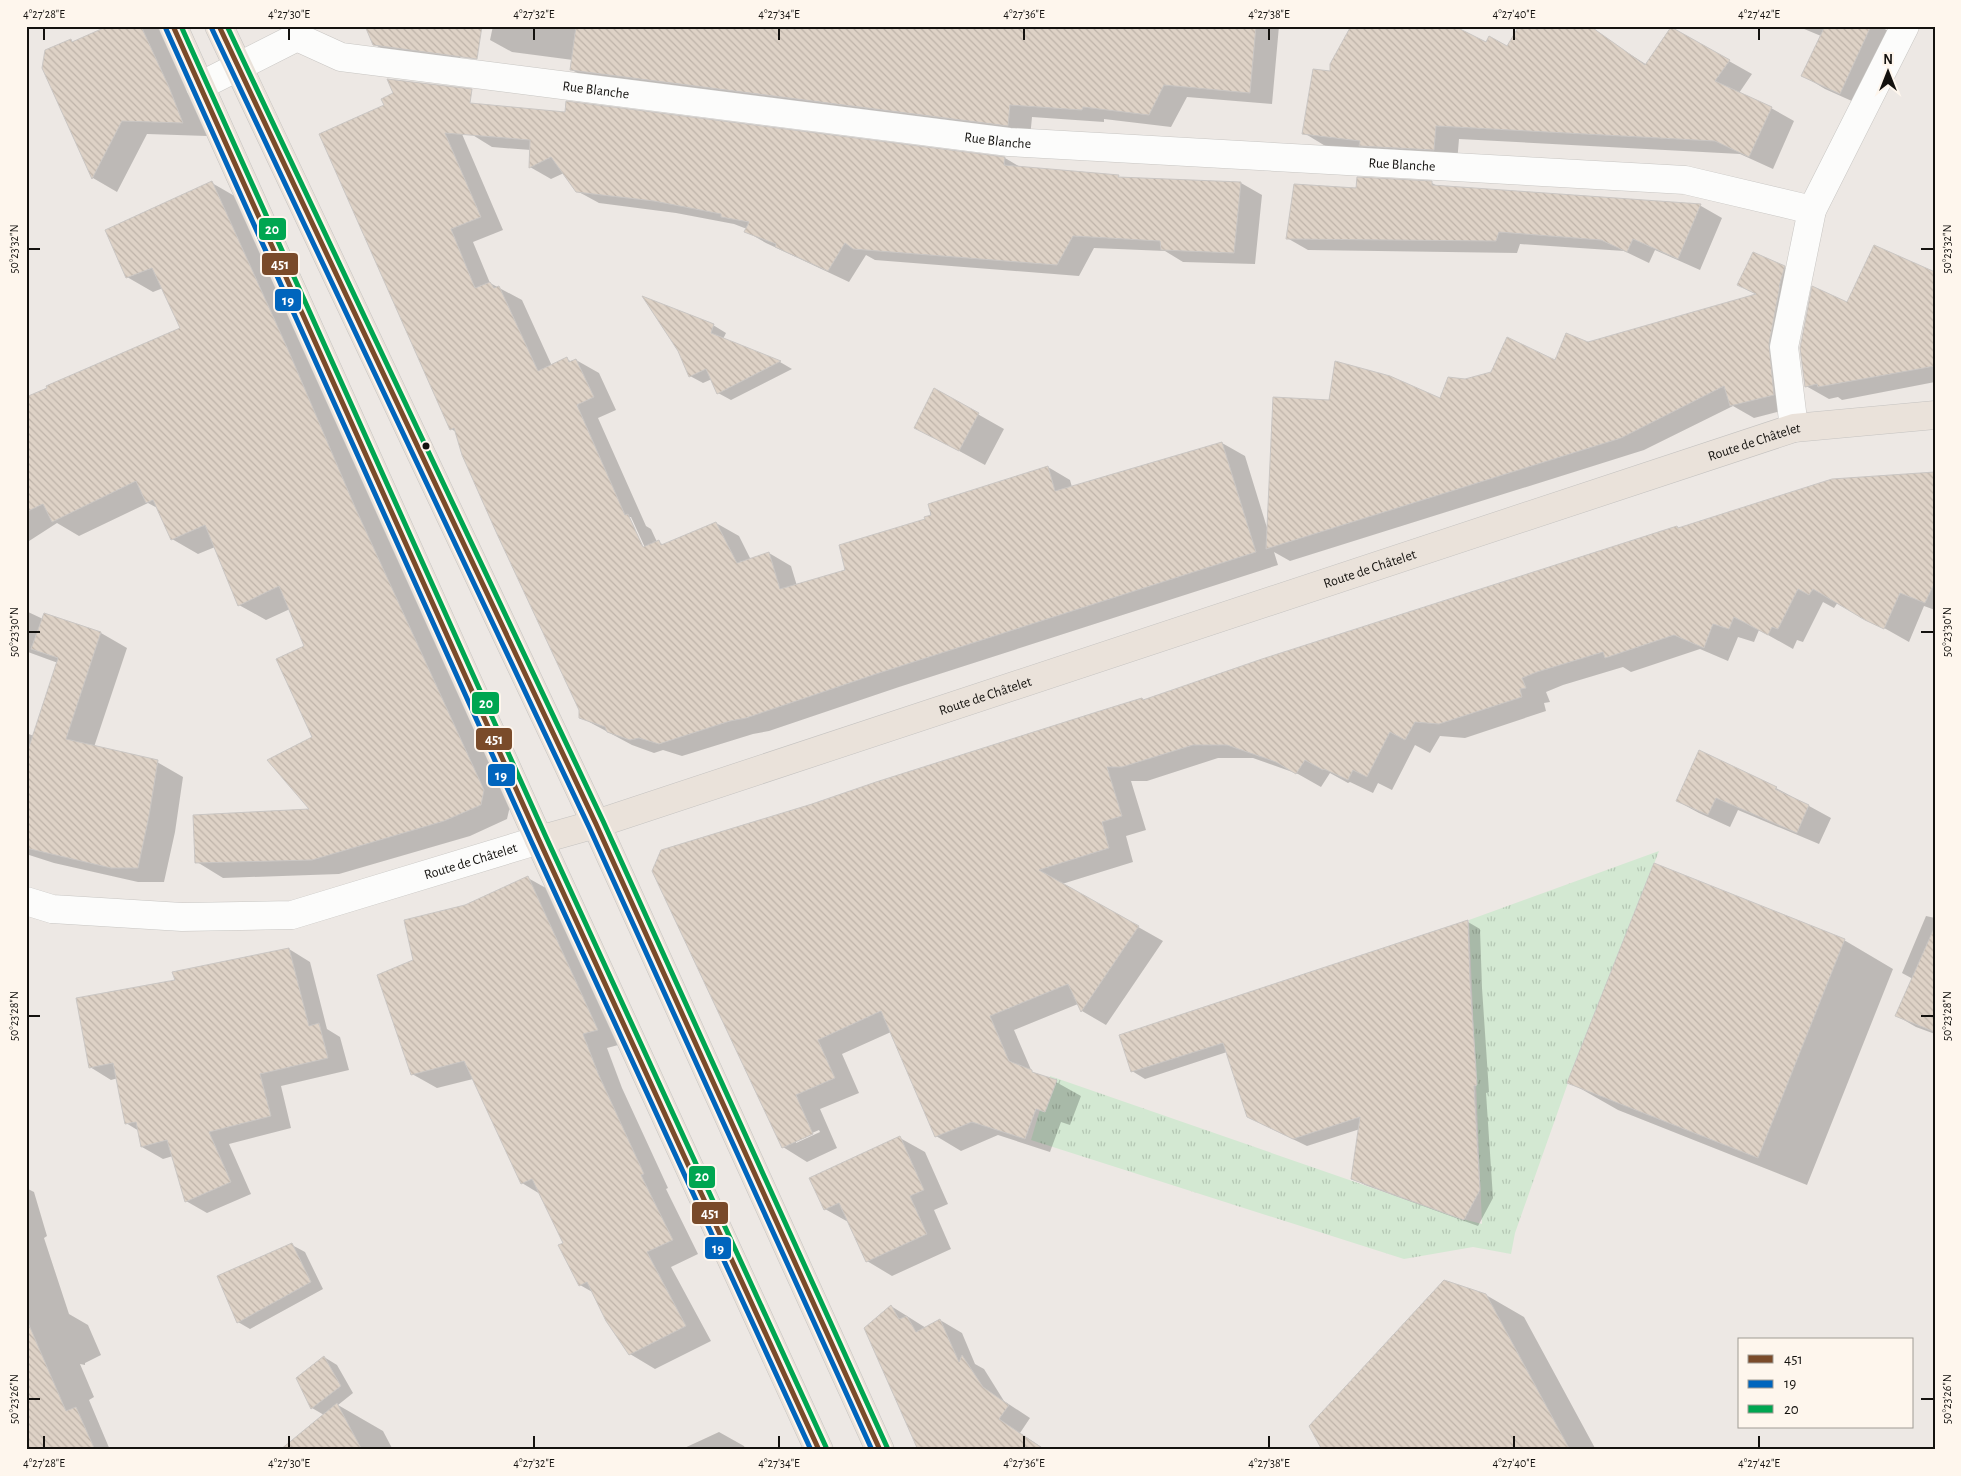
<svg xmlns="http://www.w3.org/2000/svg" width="1961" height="1476" font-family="'Alegreya Sans',sans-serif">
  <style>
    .grass { fill: url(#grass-tufts) }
    .shadow { fill: #0003; fill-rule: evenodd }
    .building { fill: url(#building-back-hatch); stroke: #cac6c3 }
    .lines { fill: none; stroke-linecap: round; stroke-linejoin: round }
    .minor-casing { stroke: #c8c6c3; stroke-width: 29 }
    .major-casing { stroke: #c5c3c1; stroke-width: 29 }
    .minor { stroke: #fcfcfb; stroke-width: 28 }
    .major { stroke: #eae2da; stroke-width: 28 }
    .bus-1-casing { stroke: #fef6ed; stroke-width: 9 }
    .bus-2-casing { stroke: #fef6ed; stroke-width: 9 }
    .bus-3-casing { stroke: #fef6ed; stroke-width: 9 }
    .bus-1 { stroke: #7a4b2a; stroke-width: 5 }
    .bus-2 { stroke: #0065bd; stroke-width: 5 }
    .bus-3 { stroke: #00a651; stroke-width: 5 }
    .ticks { fill: none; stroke: #14120f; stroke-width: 2 }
    .bus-dot { fill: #14120f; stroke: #fef6ed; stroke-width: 2 }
    .labels { text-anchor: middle; stroke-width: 4; stroke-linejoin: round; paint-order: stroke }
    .street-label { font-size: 14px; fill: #14120f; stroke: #fef6ed }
    .line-badge { stroke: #fef6ed; stroke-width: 2 }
    .badge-label { font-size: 14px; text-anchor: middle; font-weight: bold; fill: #fff }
    .neatline { fill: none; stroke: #14120f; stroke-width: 2 }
    .ticks-label { font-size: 12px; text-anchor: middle; fill: #14120f }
  </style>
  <defs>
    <pattern id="grass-tufts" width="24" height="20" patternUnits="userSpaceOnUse" patternTransform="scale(1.25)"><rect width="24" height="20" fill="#d3e8d2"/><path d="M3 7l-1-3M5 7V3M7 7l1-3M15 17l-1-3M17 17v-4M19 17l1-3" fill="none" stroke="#b4c6b3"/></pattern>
    <pattern id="building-back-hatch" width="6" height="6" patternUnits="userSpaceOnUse" patternTransform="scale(1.25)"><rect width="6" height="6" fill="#ded2c6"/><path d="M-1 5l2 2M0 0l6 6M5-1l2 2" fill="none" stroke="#beb3a9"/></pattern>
  </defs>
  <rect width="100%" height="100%" fill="#ede8e4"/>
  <path class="grass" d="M1659,851l-90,229 -54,153 -4,21 -38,-7 -69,12 -373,-119 19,-64 409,142 23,6 -13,-304z"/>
  <path class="shadow" d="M111,26h43l6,4 35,75 12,31 -60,-2 -30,58 -24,-14 -49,-111 27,-26 3,2z
    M465,26l-6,41 -59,-7 -26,-16z
    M493,26h786l-7,78 -85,-7 -16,30 -67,-8v3l-72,-5 -2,21 -436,-56 -22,-12 1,-10 -61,-8 -22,-12z
    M1797,26h82l30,16 -46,64 -38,-17 -23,-14 19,-39z
    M1603,37l44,28 41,-27 64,36 -13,19 32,15 23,13 -21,48 -33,-15 -281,-15 -2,24 -130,-16 -23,-14 27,-61 155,-29 21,5z
    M459,127l44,103 -30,12 17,41 32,17 30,66 15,-7 5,3 4,-2 23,13 17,37 -18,8 48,108 5,3 6,13 8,3 51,-22 23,13 12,24 18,-7 22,13 6,20 50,-15 79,-51 122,-53 22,13 2,7 150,-44 23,13 23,75 62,-130 111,-1 24,-20 90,-18 33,-18 169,-49 -18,-10 45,-18 23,13 -16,78 5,49 -42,11 -21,-12 -89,44 -354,111 -16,-9 4,13 -379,122 -130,44 -16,3 -71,22 -19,-6 -9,3 -22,-8 -52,-28v-7l-124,-278 -5,-3 -131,-295zM628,517h3l16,35 -2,1z
    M471,134l534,24 17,10 96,9 4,2 119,4 21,12 -7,69 -72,-2 -18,-11 -71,-3 -15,28 -204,-16 -9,-5 -17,27 -83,-39 -21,-12 2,-2 -13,-5 -58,-11 -77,-10 -22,-12 -13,-18 -13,6 -21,-12 1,-17 -39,-3z
    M212,183l26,15 78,172 65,153 129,283 -3,13 -37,17 -131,38 -116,4 -26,-16 114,-52 3,-73 -8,-90 -16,-38 -24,11 -27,-15 -24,-58 -17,7 -26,-15 -13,-30 -11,-6 -69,33 -22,-13 -31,20v-144l155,-71 -18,-40 -10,4 -26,-15z
    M1432,183l7,4 262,19 21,12 -22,52 -45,-20 -6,13 -25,-12 -104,-7 -3,9 -209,-3 -21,-12 70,-49z
    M1935,273v109l-93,18 -4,-3 -9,2 -23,-13 42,-82z
    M713,325l13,8 -3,6 57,23 12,7 -61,31 -13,-7 -6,-14 -9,4 -13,-7z
    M935,390l69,39 -19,36 -70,-38z
    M1935,473v137l-11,-4 -15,36 -71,-40 -4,6 -11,-6 -20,40 -6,-2 -4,9 -34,-19 -5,12 -16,-5 -10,24 -28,-12 -69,23 -8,-5 -60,18 -17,7 4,10 -6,1 2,8 -81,27 -25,-2 -10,17 -15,-8 -23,45 -14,-7 -5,10 -23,-11 -2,1 -18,-10 -9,14 -23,-13 -45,-16h-35l-71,23h-16l15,49 -20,6 7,26 -71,22 101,57 -57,84 -24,-14 -4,-7 -64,26 18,42 24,10 25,14 -11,29 -9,-3 -11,30 -52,-17 -37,16 -25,-15 -45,-104 -49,22 17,39 -39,16 17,39 -30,14 -24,-15 29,-342 330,-106 3,2 535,-172zM819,1130l1,2 -24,11v-3z
    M26,611l17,8 58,14 26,15 -33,99 63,15 26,15 -8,55 -11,50h-26l-84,-19 -28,-9v-121l8,3 24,-73 -30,-11 -2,3z
    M1699,752l77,36 55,30 -12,26 -81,-34 -8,17 -31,-14 -22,-12z
    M528,878l25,14 69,152 -15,4 15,40 46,100 -2,1 32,65 -27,13 40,74 -56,28 -25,-15 -36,-61 -14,-8 -16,-41 -24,-50 -18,-11 -49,-104 -36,9 -25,-14 3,-113 50,-55z
    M1926,916l9,2v116l-19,-7 -19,-11 16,-37 -11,-6z
    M1468,922l12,7 2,59 7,104 -3,1 7,105 -15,28 -113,-41 -13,-7 8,-49 -53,17 -45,-22 -35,-72 -82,27 -13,-8z
    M1844,940l49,29 -86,216 -189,-75 -49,-28z
    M289,949l21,13 17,67 13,8 9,33 -68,16 10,42 -62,16 22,50 -44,19 -21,-12 -13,-45 -10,3 -21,-12 -3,-16 -13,-8 -8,-45 -7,2 -21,-13 86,-86z
    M900,1138l25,14 23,52 -14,6 17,39 -59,27 -25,-15 -17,-38 -25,-14z
    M26,1188l8,4 13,44 -3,2 25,76 19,11 13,30 -16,8v2l-5,-1 14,33 -5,3 21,50h-84z
    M292,1245l13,7 18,37 -73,40 -12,-7z
    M1486,1295l38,22 72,133h-273z
    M891,1306l35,22 14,-8 22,13 13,31 9,5 20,32 26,17 -10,15 26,17h-126z
    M324,1357l13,8 16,28 -15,12 45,26 10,19h-111l42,-35 -12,-7 -14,-30z
    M719,1432l25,14 2,4h-66z"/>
  <path class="building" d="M108,26h33l28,61 14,36 -61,-2 -30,58 -50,-111 3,-18 26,-11 1,3z
    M365,26h117l-5,33 -104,-14z
    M576,26h680l-6,67 -86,-8 -15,30 -66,-8 -1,3 -72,-5 -2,21 -438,-56z
    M1351,26h103l32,16 3,-6 18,10 12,-20h71l55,39 26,-38 59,33 -15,21 57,26 -23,50 -34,-16 -279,-15 -2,24 -75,-4 1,-5 -58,-7 11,-65 17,2v-7z
    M1825,26h46l-31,68 -39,-18z
    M387,79l85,10 -2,14 95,9 1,-11 439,56 -1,8 115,10 -1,2 123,5 -7,71 -73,-3 -1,-9 -87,-5 -16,29 -204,-16 -8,-6 -17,28 -53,-24 1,-3 -32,-12 5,-10 -28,-5v-3l-67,-13 -78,-9 -25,-35 -22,11 1,-28 -85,-7 36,84 -30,12 24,59 15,-6 4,6 5,-2 39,85 29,-14 2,5 7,-3 18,38 -17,8 48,110 3,-1 15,33 16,-7 2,5 55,-23 21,41 32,-11 11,37 65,-19 -6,-25 86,-26 -1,-2 7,-2 -3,-11 120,-38 7,25 167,-49 34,110 -380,122 -130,44 -16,3 -71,23 -20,-6 -9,2 -23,-8 -2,-5 -26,-9v-8l-82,-176 -35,-79 -8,-27 -4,2 -131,-296 65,-29 -3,-6 12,-6z
    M1357,177l75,4v4l269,19 -23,55 -45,-20 -6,13 -26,-12 -102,-8 -3,9 -210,-2 8,-55 62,4z
    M212,181l78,173 65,153 129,283 -3,15 -37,16 -132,39 -117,3 -2,-48 116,-6 -42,-49 45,-23 -36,-78 28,-13 -25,-60 -41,20 -33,-81 -34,15 -18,-40 -7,3 -10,-22 -84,41 -9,-18 -17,8v-115l21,-9 -1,-2 134,-58 -28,-60 -26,10 -21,-48z
    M1874,245l61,27v94l-117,21 -1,-3 -12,3 -5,-39 12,-62 35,16z
    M1753,252l32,14 -6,21 1,-1 -11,58 5,51 -44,11 -6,-20 -103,52 -355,111 7,-152 56,3 6,-39 55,15 50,22 8,-21 17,2 26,-7 16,-35 48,23 11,-27 22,9 168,-48 -19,-9z
    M642,296l72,28 -3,9 70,28 -64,33 -11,-25 -17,8 -11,-26z
    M934,388l45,25 -20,38 -45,-23z
    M1935,472v110l-10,21 -25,-10 -16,36 -19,-9 -52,-31 -4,6 -11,-6 -20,40 -6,-2 -4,8 -34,-18 -5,12 -16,-5 -9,24 -30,-13 -69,23 -2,-6 -66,20 -15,6 4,10 -6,1 2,8 -83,27 -24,-2 -10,18 -15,-8 -23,45 -14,-7 -5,10 -24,-11 -1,1 -18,-10 -9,14 -20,-12 -49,-17h-34l-71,22h-15l15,49 -20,6 7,26 -70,22 100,56 -58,86 -13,-28 -78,32 19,45 23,9v2l25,8 -12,32 -9,-3 -11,30 -53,-17 -37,15 -54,-126 -63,29 17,38 -39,17 17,39 -31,14 -130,-277 9,-21 151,-46 64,-22 227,-72 39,-12 1,2 119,-41 415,-133 1,2 154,-49z
    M44,613l57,19 -35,107 92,21 -9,56 -11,52h-27l-85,-20v-92l32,-98 -27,-9z
    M1699,750l78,37 -2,2 34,16 -12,28 -81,-35 -8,17 -32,-14z
    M1654,863l191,76 -87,219 -191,-75z
    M528,876l70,154 -15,4 15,39 46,101 -3,1 32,65 -26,12 39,74 -57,29 -23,-34 -19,-39 -8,4 -21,-41 5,-2 -31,-64 -11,5 -57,-123 -53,14 -34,-100 36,-15 -9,-40 61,-15z
    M1468,920l2,61 7,104 -3,1 6,104 -16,30 -113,-41 9,-62 -67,22 -46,-22 -24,-74 -92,29 -12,-37z
    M1935,926v106l-40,-16z
    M289,948l20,78 10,-3 9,35 -68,16 11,42 -62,16 22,50 -46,20 -18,-62 -26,7 -5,-25 -11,2 -12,-61 -24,5 -13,-70 99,-18 -3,-8z
    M900,1136l24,54 -14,6 17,38 -61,28 -27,-59 -15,7 -15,-32z
    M292,1243l19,39 -74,41 -20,-47z
    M1444,1280l42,14 84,156h-248l-13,-24z
    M891,1305l8,14 8,-3 9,16 24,-13 19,43 3,-7 21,32 26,18 -10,14 46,31h-127l-54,-122z
    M26,1318l40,93 10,-4 19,43h-69z
    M324,1356l17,30 -30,23 -15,-31z
    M337,1403l25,47h-82z"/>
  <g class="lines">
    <defs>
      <g id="minor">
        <path id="s1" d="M200,86l97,-49 44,20 668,85 676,38 127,30"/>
        <path d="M1794,428l-10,-81 28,-137 93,-184"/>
        <path id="s2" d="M26,901l26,8 130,8 110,-2 247,-75"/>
      </g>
      <g id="major">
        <path d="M173,26l366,814 280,610"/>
        <path d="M219,26l377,798 284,626"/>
        <path id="s3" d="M539,840l57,-16 1198,-396 141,-13"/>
      </g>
    </defs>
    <use href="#minor" class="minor-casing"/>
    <use href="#major" class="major-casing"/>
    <use href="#minor" class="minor"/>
    <use href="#major" class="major"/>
    <defs>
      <path id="bus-1" d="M173,26l366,814 280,610
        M219,26l377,798 284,626"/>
      <path id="bus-2" d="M166,29l366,814 279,607
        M212,29l377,798 283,623"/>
      <path id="bus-3" d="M181,26l365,811 280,610
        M227,26l376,795 284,626"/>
    </defs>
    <use href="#bus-1" class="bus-1-casing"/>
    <use href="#bus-2" class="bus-2-casing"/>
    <use href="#bus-3" class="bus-3-casing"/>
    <use href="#bus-1" class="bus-1"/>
    <use href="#bus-2" class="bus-2"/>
    <use href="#bus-3" class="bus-3"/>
  </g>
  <path class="ticks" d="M44,28v12M289,28v12M534,28v12M779,28v12M1024,28v12M1269,28v12M1514,28v12M1759,28v12M28,249h12M1921,249h13M28,632h12M1921,632h13M28,1016h12M1921,1016h13M28,1399h12M1921,1399h13M44,1436v12M289,1436v12M534,1436v12M779,1436v12M1024,1436v12M1269,1436v12M1514,1436v12M1759,1436v12"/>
  <circle class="bus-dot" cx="426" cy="446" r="4.5"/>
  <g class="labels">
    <g class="street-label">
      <text dy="5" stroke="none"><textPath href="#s1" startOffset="414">Rue Blanche</textPath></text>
      <text dy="5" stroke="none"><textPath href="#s1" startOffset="819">Rue Blanche</textPath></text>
      <text dy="5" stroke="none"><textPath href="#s1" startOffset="1224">Rue Blanche</textPath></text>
      <text dy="5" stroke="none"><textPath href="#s3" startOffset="1279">Route de Châtelet</textPath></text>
      <text dy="5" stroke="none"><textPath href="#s3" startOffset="874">Route de Châtelet</textPath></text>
      <text dy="5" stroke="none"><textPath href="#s3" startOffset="469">Route de Châtelet</textPath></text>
      <text dy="5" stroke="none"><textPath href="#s2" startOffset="454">Route de Châtelet</textPath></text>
    </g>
  </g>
  <g class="line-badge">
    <rect x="258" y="217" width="29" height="24" rx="5" fill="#00a651"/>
    <rect x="261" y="252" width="38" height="24" rx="5" fill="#7a4b2a"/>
    <rect x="274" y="288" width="28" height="24" rx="5" fill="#0065bd"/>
    <rect x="471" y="691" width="29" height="24" rx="5" fill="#00a651"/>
    <rect x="475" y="727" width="38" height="24" rx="5" fill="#7a4b2a"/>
    <rect x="487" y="763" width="29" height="24" rx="5" fill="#0065bd"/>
    <rect x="688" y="1165" width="28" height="24" rx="5" fill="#00a651"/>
    <rect x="691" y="1201" width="38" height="24" rx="5" fill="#7a4b2a"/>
    <rect x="704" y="1236" width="28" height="24" rx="5" fill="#0065bd"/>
  </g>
  <g class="badge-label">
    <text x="272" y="234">20</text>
    <text x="280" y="269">451</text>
    <text x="288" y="305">19</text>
    <text x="486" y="708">20</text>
    <text x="494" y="744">451</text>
    <text x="501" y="780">19</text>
    <text x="702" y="1181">20</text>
    <text x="710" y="1218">451</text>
    <text x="718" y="1253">19</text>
  </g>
  <rect width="1961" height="1476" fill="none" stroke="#fef6ed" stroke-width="55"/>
  <rect x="1738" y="1338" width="175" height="90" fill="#fef6ed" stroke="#a09b94"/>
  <rect x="1748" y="1355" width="25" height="8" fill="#7a4b2a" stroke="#a09b94"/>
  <text x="1784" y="1364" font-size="15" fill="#14120f">451</text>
  <rect x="1748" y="1380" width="25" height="8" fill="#0065bd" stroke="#a09b94"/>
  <text x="1784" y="1388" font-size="15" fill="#14120f">19</text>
  <rect x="1748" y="1405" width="25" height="8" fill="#00a651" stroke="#a09b94"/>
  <text x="1784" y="1414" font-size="15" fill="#14120f">20</text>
  <g transform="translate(1888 72)" stroke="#fef6ed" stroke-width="4" paint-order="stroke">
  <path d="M0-4L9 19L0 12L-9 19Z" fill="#14120f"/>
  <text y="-8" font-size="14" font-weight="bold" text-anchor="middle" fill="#14120f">N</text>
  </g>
  <rect x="28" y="28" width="1906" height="1420" class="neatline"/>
  <g class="ticks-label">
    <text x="44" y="18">4°27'28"E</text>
    <text x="289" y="18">4°27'30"E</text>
    <text x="534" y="18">4°27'32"E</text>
    <text x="779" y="18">4°27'34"E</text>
    <text x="1024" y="18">4°27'36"E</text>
    <text x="1269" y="18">4°27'38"E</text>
    <text x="1514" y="18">4°27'40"E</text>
    <text x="1759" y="18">4°27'42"E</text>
    <text transform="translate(14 249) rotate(-90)" y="4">50°23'32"N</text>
    <text transform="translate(1947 249) rotate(-90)" y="4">50°23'32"N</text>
    <text transform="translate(14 632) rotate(-90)" y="4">50°23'30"N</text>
    <text transform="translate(1947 632) rotate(-90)" y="4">50°23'30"N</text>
    <text transform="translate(14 1016) rotate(-90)" y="4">50°23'28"N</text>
    <text transform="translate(1947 1016) rotate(-90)" y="4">50°23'28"N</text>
    <text transform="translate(14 1399) rotate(-90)" y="4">50°23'26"N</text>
    <text transform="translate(1947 1399) rotate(-90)" y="4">50°23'26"N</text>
    <text x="44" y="1467">4°27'28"E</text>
    <text x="289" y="1467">4°27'30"E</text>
    <text x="534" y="1467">4°27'32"E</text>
    <text x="779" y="1467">4°27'34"E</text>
    <text x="1024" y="1467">4°27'36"E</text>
    <text x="1269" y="1467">4°27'38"E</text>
    <text x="1514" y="1467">4°27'40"E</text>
    <text x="1759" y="1467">4°27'42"E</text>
  </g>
</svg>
